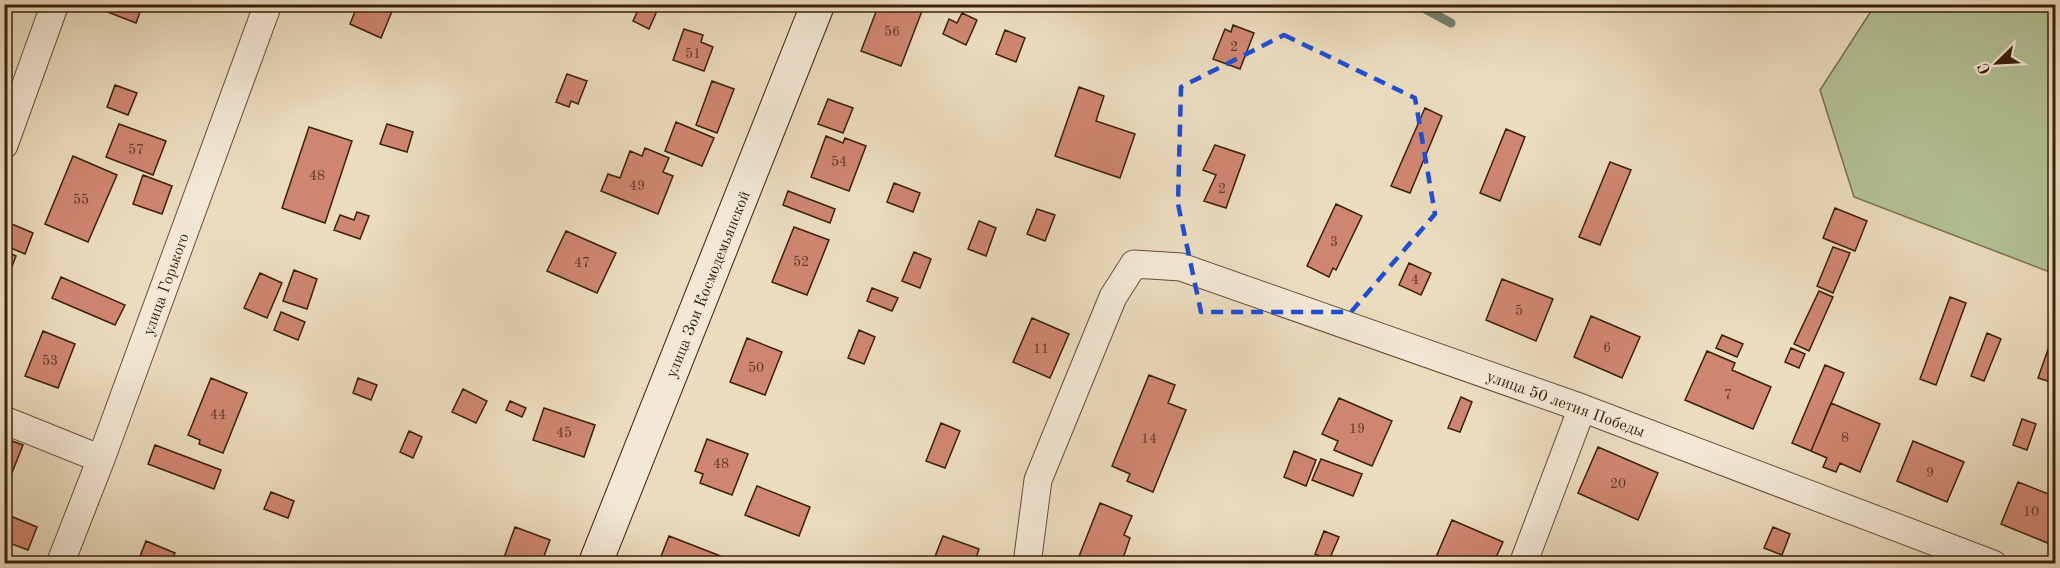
<svg xmlns="http://www.w3.org/2000/svg" width="2060" height="568" font-family="'Old Standard TT',serif">
  <style>
    .green { fill: #b3c194; stroke: #777050; stroke-width: 1.5 }
    .lines { fill: none; stroke-linecap: round; stroke-linejoin: round }
    .stream { stroke: #737e6e; stroke-width: 9 }
    .building { fill: #cf8670; stroke: #3b200b; stroke-width: 1.5 }
    .street-casing { stroke: #674f38; stroke-width: 29 }
    .secondary-casing { stroke: #3b200b; stroke-width: 35 }
    .street { stroke: #f2e8d5; stroke-width: 27 }
    .secondary { stroke: #f2e8d5; stroke-width: 33 }
    .marked { fill: none; stroke: #1d4ed8; stroke-width: 4.5; stroke-dasharray: 12 8; stroke-linejoin: round }
    .labels { text-anchor: middle; stroke-width: 6; stroke-linejoin: round; paint-order: stroke }
    .number-label { font-size: 14px; fill: #603a24 }
    .street-label { font-size: 16px; fill: #3b200b; stroke: #f2e8d5 }
  </style>
  <rect width="100%" height="100%" fill="#ebdcbe"/>
  <filter id="stains"><feTurbulence type="fractalNoise" baseFrequency=".00333" numOctaves="4"/><feColorMatrix values="0 0 0 0 .2 0 0 0 0 .09 0 0 0 0 .02 0 0 0 .5 -.17"/></filter>
  <radialGradient id="worn" r=".72"><stop offset=".6" stop-color="#630" stop-opacity="0"/><stop offset="1" stop-color="#630" stop-opacity=".3"/></radialGradient>
  <path class="green" d="M1875,5h180v269l-201,-77 -34,-107z"/>
  <g class="lines">
    <path class="stream" d="M1416,4l35,19"/>
  </g>
  <path class="building" d="M87,4h56l-7,19z
    M358,4h37l-14,34 -31,-14z
    M641,4h19l-11,25 -16,-8z
    M879,4h27l16,7 -21,55 -40,-15z
    M962,13l15,7 -11,25 -23,-11 6,-15 8,4z
    M1233,25l21,8 -14,36 -27,-10 12,-30 6,3z
    M684,29l19,6 -2,7 12,5 -9,24 -31,-11z
    M1005,30l20,8 -9,24 -20,-8z
    M567,74l20,7 -9,23 -7,-3 -2,6 -13,-5z
    M712,81l22,8 -17,44 -21,-8z
    M115,85l22,8 -9,22 -21,-8z
    M1079,87l25,9 -8,25 39,13 -15,44 -65,-22z
    M828,99l25,9 -10,25 -25,-9z
    M1425,108l17,8 -32,77 -19,-7z
    M676,122l38,16 -12,28 -37,-15z
    M119,124l47,17 -13,34 -47,-18z
    M387,124l26,8 -6,20 -27,-8z
    M309,127l43,14 -27,82 -43,-15z
    M1506,129l19,8 -25,64 -20,-8z
    M826,136l17,7 2,-5 21,8 -17,45 -38,-14z
    M1215,145l30,10 -19,53 -22,-7 12,-26 -13,-5z
    M645,148l24,10 -6,14 10,4 -15,38 -57,-23 7,-17 12,4 10,-27 12,5z
    M73,156l44,19 -29,67 -43,-18z
    M1610,162l21,8 -31,75 -21,-8z
    M143,175l29,11 -10,28 -29,-10z
    M894,183l26,10 -7,19 -26,-10z
    M788,191l47,18 -5,14 -47,-18z
    M1336,204l26,12 -26,54 -3,-2 -4,9 -22,-11z
    M1835,208l32,13 -12,30 -32,-13z
    M1037,209l18,6 -10,26 -18,-7z
    M357,212l12,4 -9,23 -26,-9 6,-15 14,5z
    M979,221l17,7 -10,28 -18,-7z
    M7,222l26,11 -8,21 -21,-9v-17z
    M794,227l35,13 -22,55 -35,-13z
    M566,231l50,22 -19,40 -50,-22z
    M1833,247l17,6 -17,40 -16,-7z
    M4,251l12,5 -8,21 -4,-2z
    M914,252l17,7 -11,29 -18,-7z
    M1409,263l22,10 -10,22 -22,-10z
    M294,270l23,9 -10,30 -24,-8z
    M260,273l22,10 -15,35 -23,-10z
    M61,277l64,28 -10,20 -63,-27z
    M1502,279l51,20 -17,42 -50,-21z
    M872,288l26,10 -6,13 -25,-10z
    M1819,291l14,6 -24,54 -15,-7z
    M1950,297l16,6 -30,82 -16,-6z
    M281,312l24,10 -7,18 -24,-10z
    M1591,316l49,21 -18,41 -48,-21z
    M1032,318l37,16 -19,44 -37,-16z
    M859,330l16,7 -11,27 -16,-6z
    M43,331l32,13 -17,44 -33,-12z
    M1987,333l14,6 -17,42 -13,-5z
    M1722,335l21,9 -6,13 -21,-9z
    M747,338l35,14 -17,43 -35,-13z
    M2052,338l4,1 -2,44 -16,-5z
    M1791,348l14,6 -6,14 -14,-6z
    M1707,351l28,12 -3,7 39,17 -18,42 -68,-29z
    M1825,365l19,8 -33,78 -19,-8z
    M1149,375l26,10 -7,18 18,7 -33,82 -26,-11 3,-7 -18,-8z
    M211,378l36,15 -24,60 -24,-9 1,-4 -12,-5z
    M358,378l19,7 -6,15 -18,-7z
    M463,389l24,12 -11,22 -24,-11z
    M1461,397l11,5 -12,30 -12,-4z
    M1339,398l53,23 -20,45 -38,-16 4,-9 -16,-7z
    M510,401l16,7 -4,9 -16,-7z
    M1831,403l49,21 -20,48 -20,-9 -4,9 -13,-5 4,-9 -16,-7z
    M544,408l51,17 -11,32 -51,-17z
    M2022,419l14,5 -9,26 -14,-5z
    M941,423l19,8 -15,37 -19,-7z
    M409,431l13,6 -9,21 -13,-6z
    M4,438l19,7 -19,48z
    M707,439l41,15 -16,41 -32,-12 3,-9 -8,-3z
    M1913,441l51,21 -17,40 -50,-21z
    M155,445l66,25 -7,19 -66,-25z
    M1598,447l60,26 -20,47 -60,-27z
    M1294,451l22,9 -10,26 -22,-9z
    M1321,459l41,15 -9,22 -41,-16z
    M2018,482l38,15v33l-6,14 -49,-20z
    M757,486l53,21 -11,29 -54,-21z
    M271,492l23,9 -6,17 -24,-9z
    M1100,503l32,13 -8,19 6,3 -9,26h-45z
    M8,515l29,12 -9,23 -24,-9v-17z
    M1452,520l51,22 -10,22h-60z
    M515,527l35,13 -9,24 -39,-1z
    M1773,527l17,7 -8,21 -18,-7z
    M1324,531l15,6 -10,23 -14,-6z
    M669,536l54,21 -3,7h-62z
    M943,536l36,13 -5,15h-42z
    M146,541l29,12 -5,11h-33z
    M1555,558l14,6h-16z"/>
  <g class="lines">
    <defs>
      <path id="street" d="M4,145l51,-141
        M4,420l97,39
        M60,564l41,-105 167,-455
        M1027,564l11,-84 75,-183 21,-33 47,3 401,141 411,156
        M1523,564l59,-156"/>
      <path id="secondary" d="M595,564l223,-560"/>
    </defs>
    <use href="#street" class="street-casing"/>
    <use href="#secondary" class="secondary-casing"/>
    <use href="#street" class="street"/>
    <use href="#secondary" class="secondary"/>
  </g>
  <path class="marked" d="M1284,35l131,63 20,116 -84,98h-150l-23,-108 3,-117z"/>
  <g class="labels">
    <g class="number-label">
      <text x="892" y="36">56</text>
      <text x="1234" y="51">2</text>
      <text x="693" y="58">51</text>
      <text x="136" y="154">57</text>
      <text x="839" y="166">54</text>
      <text x="317" y="180">48</text>
      <text x="637" y="190">49</text>
      <text x="1222" y="193">2</text>
      <text x="81" y="204">55</text>
      <text x="1334" y="246">3</text>
      <text x="801" y="266">52</text>
      <text x="582" y="267">47</text>
      <text x="1415" y="284">4</text>
      <text x="1519" y="315">5</text>
      <text x="1607" y="352">6</text>
      <text x="1041" y="353">11</text>
      <text x="50" y="365">53</text>
      <text x="756" y="372">50</text>
      <text x="1728" y="399">7</text>
      <text x="218" y="419">44</text>
      <text x="1357" y="433">19</text>
      <text x="564" y="437">45</text>
      <text x="1845" y="442">8</text>
      <text x="1149" y="443">14</text>
      <text x="721" y="468">48</text>
      <text x="1930" y="477">9</text>
      <text x="1618" y="488">20</text>
      <text x="2031" y="516">10</text>
    </g>
    <g class="street-label">
      <text transform="translate(165 284) rotate(-70)" y="6">улица Горького</text>
      <text transform="translate(707 284) rotate(-68)" y="6">улица Зои Космодемьянской</text>
      <text transform="translate(1566 403) rotate(20)" y="6">улица 50 летия Победы</text>
    </g>
  </g>
  <rect width="2060" height="568" fill="none" stroke="#ebdcbe" stroke-width="24"/>
  <rect x="6" y="6" width="2048" height="556" fill="none" stroke="#3b200b" stroke-width="3"/>
  <rect x="12" y="12" width="2036" height="544" fill="none" stroke="#3b200b" stroke-width="1.5"/>
  <g transform="translate(1997 63) rotate(246)" stroke="#f2e8d5" stroke-width="4.5" paint-order="stroke">
  <path d="M0-4.5L10 22L0 15L-10 22Z" fill="#3b200b"/>
  <text y="-9" font-size="16" font-weight="bold" text-anchor="middle" fill="#3b200b">С</text>
  </g>
  <rect width="100%" height="100%" filter="url(#stains)"/>
  <rect width="100%" height="100%" fill="url(#worn)"/>
</svg>
